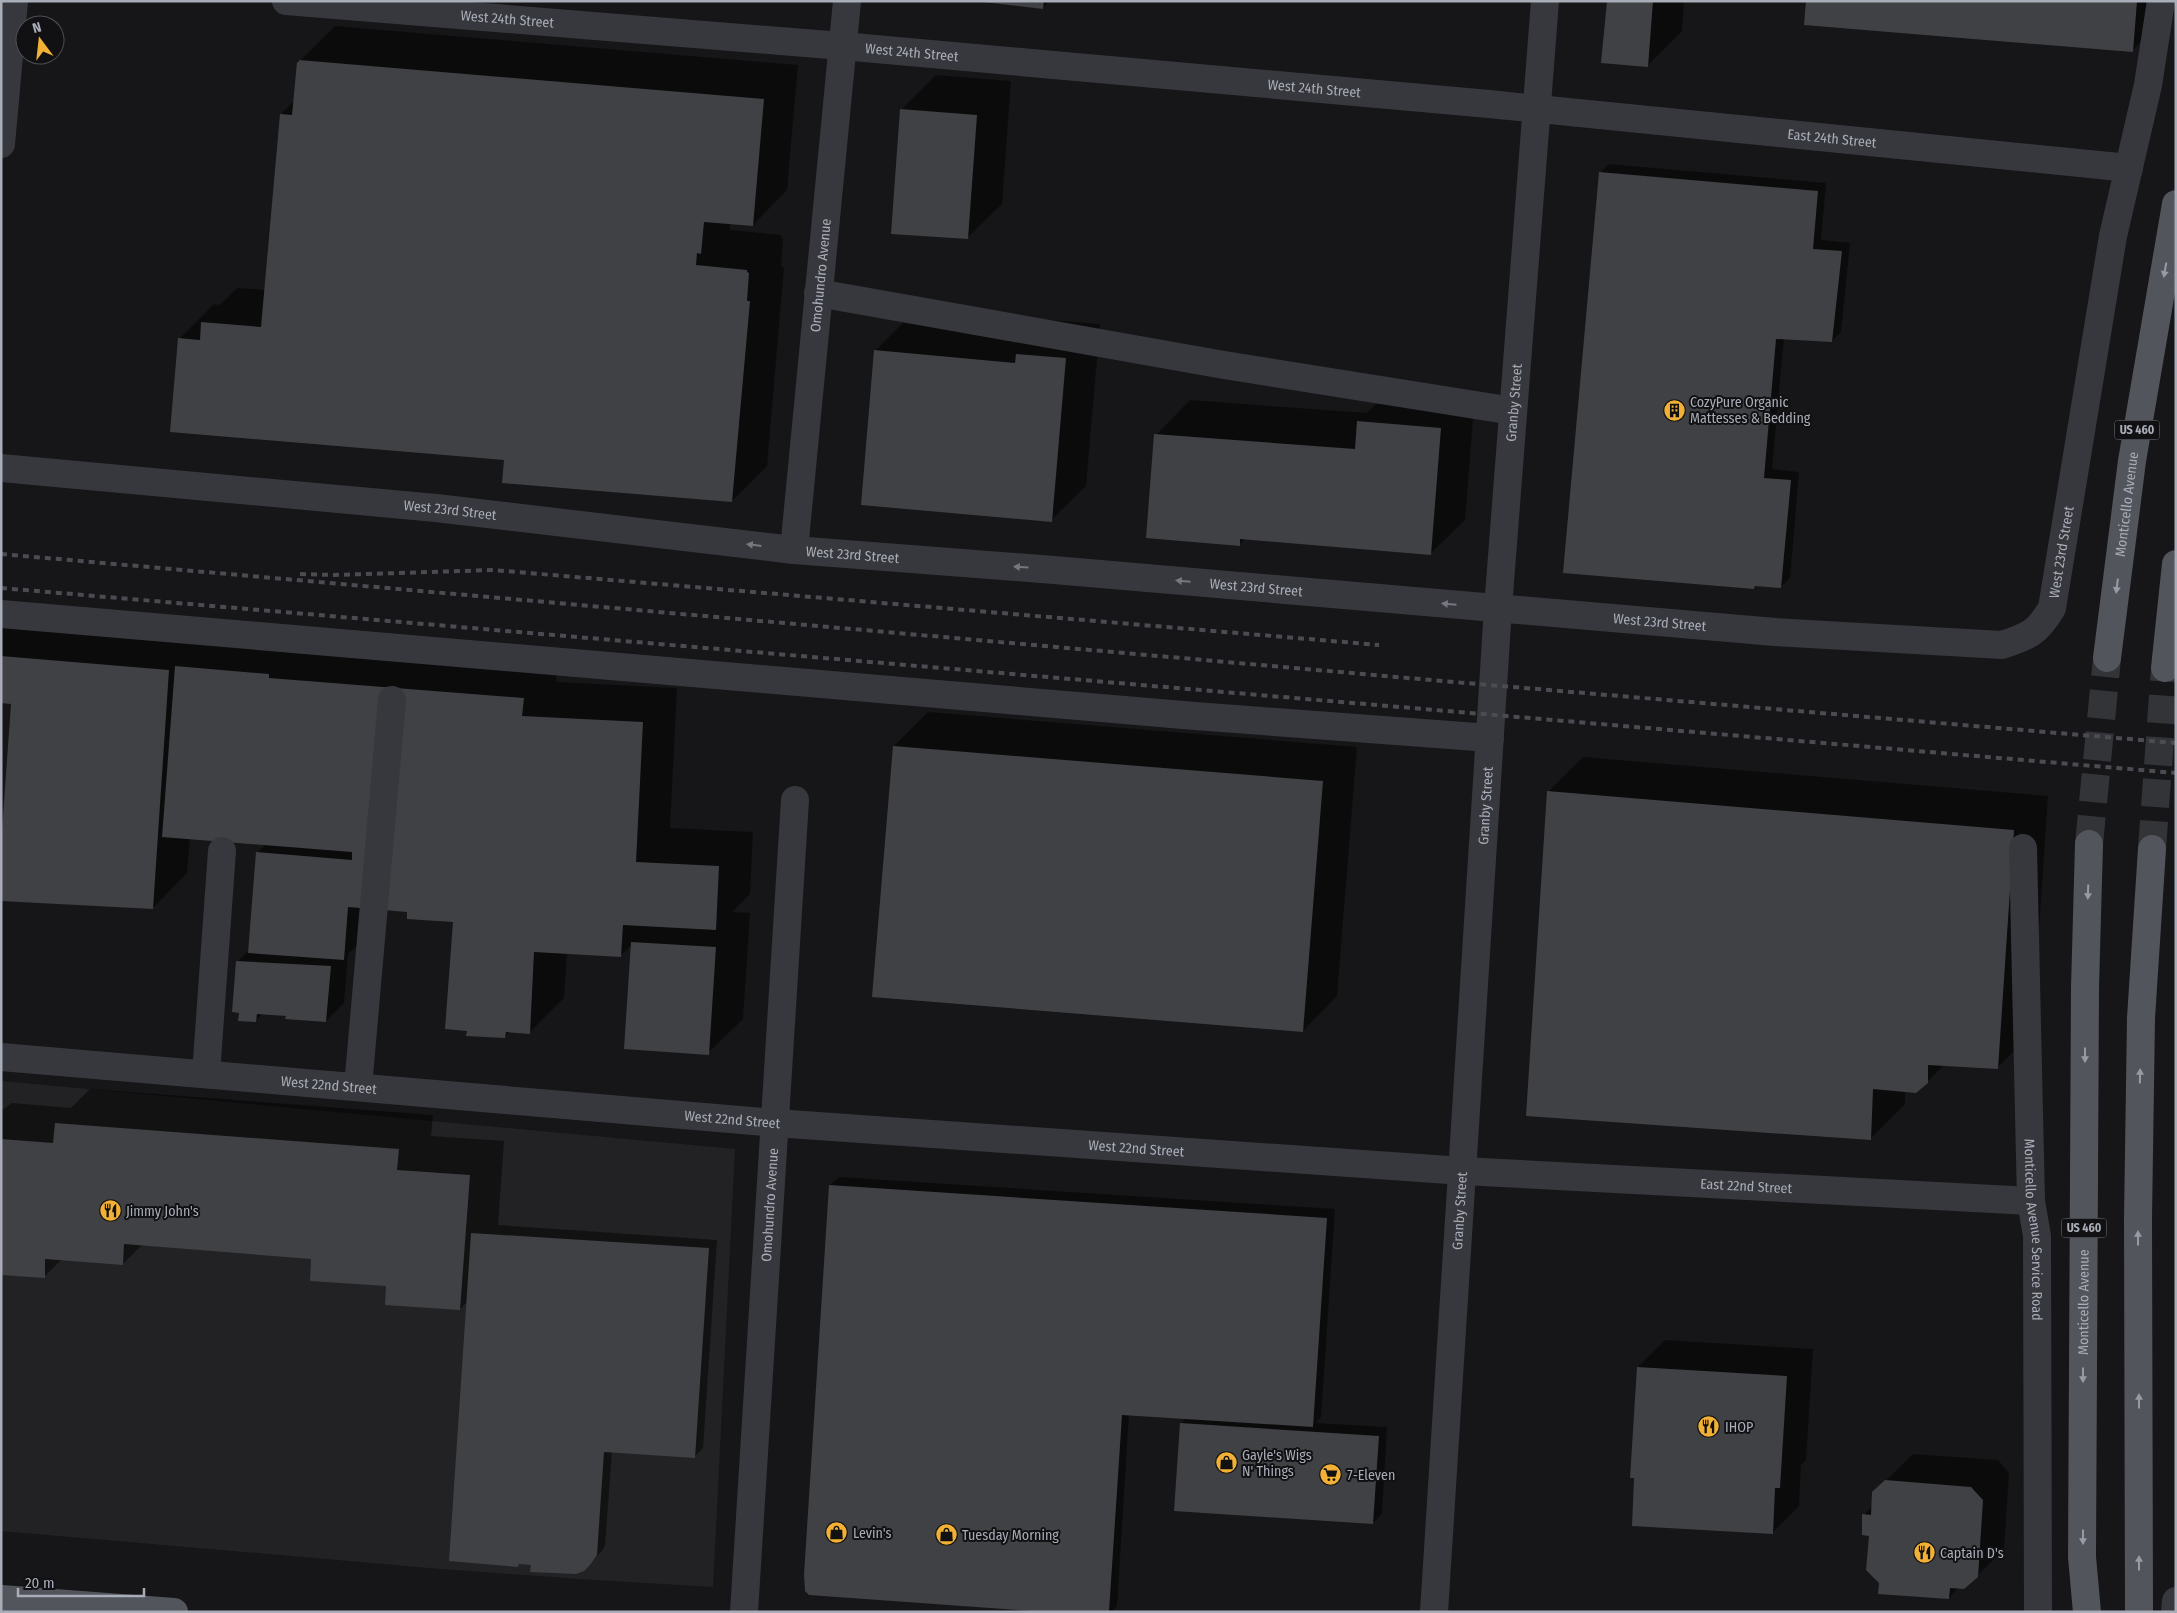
<svg xmlns="http://www.w3.org/2000/svg" width="2177" height="1613" font-family="'Fira Sans Condensed',sans-serif">
  <style>
    .built { fill: #222225 }
    .shadow { fill: #0007 }
    .building { fill: #404145 }
    .lines { fill: none; stroke-linecap: round; stroke-linejoin: round }
    .major-tunnel { stroke: #333438; stroke-width: 28; stroke-dasharray: 28 14; stroke-linecap: butt }
    .minor { stroke: #37383d; stroke-width: 28 }
    .major { stroke: #53555c; stroke-width: 28 }
    .rail { stroke: #4a4c52; stroke-width: 4; stroke-dasharray: 6 5; stroke-linecap: butt }
    .oneway { fill: #979ba6 }
    .oneway2 { fill: #757881 }
    .labels { text-anchor: middle; stroke-width: 4; stroke-linejoin: round; paint-order: stroke }
    .shield { fill: #111113; stroke: #7b7e86; stroke-width: 1 }
    .shield-label { font-size: 12px; font-weight: bold; fill: #a8adb8 }
    .street-label { font-size: 14px; fill: #a8adb8; stroke: #111113 }
    .poi-label { font-size: 14px; fill: #a8adb8; stroke: #111113; text-anchor: start }
  </style>
  <rect width="100%" height="100%" fill="#161618"/>
  <path class="built" d="M1,1081l734,68 -22,438 -134,-8 -138,-10 -440,-38z"/>
  <path class="shadow" d="M972,1h77l-6,7z
    M1608,1h76l-2,30 -35,35z
    M1807,1h361l-1,15 -35,35z
    M335,26l463,39 -11,125 -34,35 -23,-2v7l51,5v3h2l-2,29h3l-17,199 -35,35 -227,-42 -326,-120 35,-35 6,1 17,-17 29,2 15,-176 13,-13 4,-38z
    M936,75l75,6 -9,123 -35,34 -66,-128z
    M1609,164l217,19 -5,57 29,3 -9,89 -9,9 -48,-3 -12,131 27,3 -9,106 -9,9 -24,-2 -3,3 -154,-415z
    M910,316l133,12 8,-8 49,4 -14,162 -35,34 -176,-169z
    M1393,387l82,7 -10,126 -35,34 -185,-16 -6,7 -83,-110 34,-35 177,13z
    M1,618l557,46 -2,18 121,6 -7,140 83,4 -3,62 -18,18 18,1 -7,106 -35,34 -75,-109 -12,11 -54,-3 -3,46 -34,34 -20,-1 -5,6 -50,-116 -46,-10 -30,-3 -1,16 -30,30 -4,49 -18,18 -63,-8 -8,8 -17,-60 12,-12 7,-96 9,-9 -76,-6 -3,35 -34,35 -140,-205 -12,-1z
    M928,712l429,35 -20,249 -34,35 -409,-285z
    M1583,757l465,39 -16,237 -35,35 -52,-4 -18,18 -22,9v13l-35,35 -321,-348z
    M90,1089l343,26 -2,21 73,5 -6,84 219,15 -14,208 -9,9 -82,-6 -7,94 -3,6 -19,19 -62,-7 -3,2 -51,-263 -7,7 -147,-51 -171,-13 -19,19 -61,-5 -18,18 -43,-4v-162l11,-8 59,5z
    M839,1177l496,32 -14,208 -5,6 71,4 -5,87 -9,9 -192,-100 5,-5 -57,-4 -12,192 -6,6h-45l-236,-427z
    M1665,1340l148,9 -7,111 -5,5 -2,41 -27,27 -134,-166z
    M1913,1454l85,6 11,13 -5,76 -27,27 -18,11 -10,11 -69,-16 -16,-67 8,-9 1,-13z"/>
  <path class="building" d="M974,1h70l-1,8z
    M1607,1h46l-5,66 -47,-4z
    M1806,1h331l-4,51 -329,-27z
    M299,60l465,39 -11,127 -49,-4 -3,32 -4,-1 -1,12 51,5v2l2,1 -2,28h3l-18,201 -230,-19 2,-23 -334,-28 8,-94 22,2 1,-18 60,5 19,-213 12,1 5,-53h2z
    M900,109l77,6 -9,124 -77,-5z
    M1599,172l219,19 -5,58 29,2 -10,91 -56,-3 -12,139 27,2 -10,108 -26,-2 -1,3 -191,-16z
    M874,350l141,13 1,-9 50,4 -14,164 -191,-17z
    M1357,421l84,7 -10,127 -191,-16v7l-94,-8 8,-104 201,15z
    M1,656l168,14 -16,239 -152,-8v-57l10,-140 -10,-1z
    M175,666l94,8v4l255,20 -2,18 121,6 -7,140 83,4 -3,64 -93,-5 -2,32 -87,-5 -4,82 -24,-2 -1,6 -39,-2 1,-5 -22,-2 8,-107 -46,-3v-7l-59,-5 -4,53 -96,-7 8,-101 96,8v-8l-190,-15z
    M893,746l430,35 -20,251 -431,-35z
    M1547,791l467,39 -16,239 -70,-4v18l-12,10 -43,-4 -2,51 -345,-24z
    M631,942l85,5 -7,108 -85,-6z
    M236,961l95,5 -5,56 -41,-3 1,-3 -29,-2 -1,8 -18,-1 1,-8 -7,-1z
    M55,1123l344,26 -2,21 73,5 -10,135 -75,-5 1,-19 -76,-5 1,-22 -187,-15 -1,21 -78,-6v19l-44,-3v-136l52,4z
    M829,1185l498,33 -14,209 -191,-12 -13,197h-65l-235,-17 -4,-4 -1,-16z
    M471,1233l238,15 -14,210 -91,-6 -7,103 -7,10 -6,6 -8,3 -46,-2 1,-7 -12,-1 -1,3 -69,-6z
    M1637,1367l150,9 -7,112h-5l-2,46 -141,-8 2,-48h-4z
    M1180,1423l199,13 -6,88 -199,-13z
    M1885,1480l86,7 12,13 -5,77 -14,12 -14,-1 -1,11 -71,-5 1,-11 -13,-13 3,-34 -7,-1v-21l9,1 1,-23z"/>
  <g class="lines">
    <path class="major-tunnel" d="M2089,844l18,-186
      M2152,849l13,-181"/>
    <g class="minor">
      <path id="s1" d="M286,1l556,45 647,58 640,64"/>
      <path d="M1,144l13,-143"/>
      <path d="M818,293l406,72 289,46"/>
      <path id="s2" d="M1,468l435,40 358,42 260,20 721,62 227,13c27,-9 35,-12 50,-37l61,-372 35,-151 13,-84"/>
      <path id="s3" d="M794,550l53,-549"/>
      <path d="M1,614l1194,102 295,22"/>
      <path id="s4" d="M2023,848l8,353 6,35 1,376"/>
      <path id="s5" d="M1,1057l774,66 688,48 568,30"/>
      <path d="M206,1074l16,-223"/>
      <path d="M358,1087l34,-387"/>
      <path id="s6" d="M744,1612l51,-812"/>
      <path id="s7" d="M1434,1612l64,-1004 47,-607"/>
      <path d="M2175,1612l1,-11"/>
    </g>
    <g class="major">
      <path id="s8" d="M2107,658l25,-197 44,-257"/>
      <path d="M2165,668l11,-104"/>
      <path d="M1,1599l173,13"/>
      <path id="s9" d="M2087,1612l-5,-55 3,-569 4,-144"/>
      <path d="M2139,1612l-1,-394 3,-200 11,-169"/>
    </g>
    <path class="rail" d="M1,554l1441,127 734,62
      M300,574l35,1 158,-5 886,75
      M1,588l2175,185"/>
  </g>
  <defs><path id="oneway-solid" d="M-6-.8H1V-3.2L6.5 0L1 3.2V.8H-6Z" transform="scale(1.25)"/></defs>
  <g class="oneway">
    <use href="#oneway-solid" transform="translate(2165 270) rotate(100)"/>
    <use href="#oneway-solid" transform="translate(2117 586) rotate(97)"/>
    <use href="#oneway-solid" transform="translate(2088 892) rotate(92)"/>
    <use href="#oneway-solid" transform="translate(2085 1055) rotate(90)"/>
    <use href="#oneway-solid" transform="translate(2140 1076) rotate(-89)"/>
    <use href="#oneway-solid" transform="translate(2138 1238) rotate(-90)"/>
    <use href="#oneway-solid" transform="translate(2083 1375) rotate(90)"/>
    <use href="#oneway-solid" transform="translate(2139 1401) rotate(-90)"/>
    <use href="#oneway-solid" transform="translate(2083 1537) rotate(90)"/>
    <use href="#oneway-solid" transform="translate(2139 1563) rotate(-90)"/>
  </g>
  <g class="oneway2">
    <use href="#oneway-solid" transform="translate(754 545) rotate(-173)"/>
    <use href="#oneway-solid" transform="translate(1021 567) rotate(-176)"/>
    <use href="#oneway-solid" transform="translate(1183 581) rotate(-175)"/>
    <use href="#oneway-solid" transform="translate(1449 604) rotate(-175)"/>
  </g>
  <defs>
    <symbol id="building-disc" viewBox="-11 -11 22 22"><circle r="9.5" fill="#f2b134" stroke="#111113"/><path d="M-4-6H4V6H1V3H-1V6H-4ZM-2.5-4.3h1.7v1.8h-1.7ZM.8-4.3h1.7v1.8H.8ZM-2.5-1h1.7V.8h-1.7ZM.8-1h1.7V.8H.8Z" fill="#111"/></symbol>
    <symbol id="restaurant-disc" viewBox="-11 -11 22 22"><circle r="9.5" fill="#f2b134" stroke="#111113"/><path d="M-5-6h1v4h1v-4h1v4h1v-4h1v5L-1.5 .5V6h-2V.5L-5-1ZM5-6V6H3V1.5H1.5Q1.5-4 5-6Z" fill="#111"/></symbol>
    <symbol id="shop-disc" viewBox="-11 -11 22 22"><circle r="9.5" fill="#f2b134" stroke="#111113"/><path d="M-5-2.5h2.3a2.7 3.5 0 0 1 5.4 0H5L5.5 6h-11ZM-1.5-2.5h3a1.5 2.3 0 0 0-3 0Z" fill="#111"/></symbol>
    <symbol id="supermarket-disc" viewBox="-11 -11 22 22"><circle r="9.5" fill="#f2b134" stroke="#111113"/><path d="M-6-5.5h2.5l.6 2H6L4.5 2H-2.5L-4.4-4H-6ZM-1.5 3.2a1.3 1.3 0 1 0 .1 0ZM3 3.2a1.3 1.3 0 1 0 .1 0Z" fill="#111"/></symbol>
  </defs>
  <g fill-rule="evenodd">
    <use href="#building-disc" x="1662" y="398" width="25" height="25"/>
    <use href="#restaurant-disc" x="98" y="1198" width="25" height="25"/>
    <use href="#restaurant-disc" x="1696" y="1414" width="25" height="25"/>
    <use href="#shop-disc" x="1214" y="1450" width="25" height="25"/>
    <use href="#supermarket-disc" x="1318" y="1462" width="25" height="25"/>
    <use href="#shop-disc" x="824" y="1520" width="25" height="25"/>
    <use href="#shop-disc" x="934" y="1522" width="25" height="25"/>
    <use href="#restaurant-disc" x="1912" y="1540" width="25" height="25"/>
  </g>
  <g class="labels">
    <g class="shield">
      <rect x="2114.5" y="420.5" width="45" height="19" rx="4"/>
      <rect x="2061.5" y="1218.5" width="45" height="19" rx="4"/>
    </g>
    <g class="shield-label">
      <text x="2137" y="434">US 460</text>
      <text x="2084" y="1232">US 460</text>
    </g>
    <g class="street-label">
      <text dy="5" stroke="none"><textPath href="#s1" startOffset="222">West 24th Street</textPath></text>
      <text dy="5" stroke="none"><textPath href="#s1" startOffset="628">West 24th Street</textPath></text>
      <text dy="5" stroke="none"><textPath href="#s1" startOffset="1032">West 24th Street</textPath></text>
      <text dy="5" stroke="none"><textPath href="#s1" startOffset="1552">East 24th Street</textPath></text>
      <text dy="5" stroke="none"><textPath href="#s3" startOffset="276">Omohundro Avenue</textPath></text>
      <text dy="5" stroke="none"><textPath href="#s7" startOffset="1212">Granby Street</textPath></text>
      <text dy="5" stroke="none"><textPath href="#s8" startOffset="155">Monticello Avenue</textPath></text>
      <text dy="5" stroke="none"><textPath href="#s2" startOffset="451">West 23rd Street</textPath></text>
      <text dy="5" stroke="none"><textPath href="#s2" startOffset="2130">West 23rd Street</textPath></text>
      <text dy="5" stroke="none"><textPath href="#s2" startOffset="856">West 23rd Street</textPath></text>
      <text dy="5" stroke="none"><textPath href="#s2" startOffset="1261">West 23rd Street</textPath></text>
      <text dy="5" stroke="none"><textPath href="#s2" startOffset="1666">West 23rd Street</textPath></text>
      <text dy="5" stroke="none"><textPath href="#s7" startOffset="808">Granby Street</textPath></text>
      <text dy="5" stroke="none"><textPath href="#s5" startOffset="329">West 22nd Street</textPath></text>
      <text dy="5" stroke="none"><textPath href="#s5" startOffset="734">West 22nd Street</textPath></text>
      <text dy="5" stroke="none"><textPath href="#s5" startOffset="1139">West 22nd Street</textPath></text>
      <text dy="5" stroke="none"><textPath href="#s5" startOffset="1750">East 22nd Street</textPath></text>
      <text dy="5" stroke="none"><textPath href="#s6" startOffset="408">Omohundro Avenue</textPath></text>
      <text dy="5" stroke="none"><textPath href="#s7" startOffset="402">Granby Street</textPath></text>
      <text dy="5" stroke="none"><textPath href="#s4" startOffset="382">Monticello Avenue Service Road</textPath></text>
      <text dy="5" stroke="none"><textPath href="#s9" startOffset="310">Monticello Avenue</textPath></text>
    </g>
    <g class="poi-label">
      <text x="1690" y="407">CozyPure Organic<tspan x="1690" dy="16">Mattesses &amp; Bedding</tspan></text>
      <text x="126" y="1216">Jimmy John's</text>
      <text x="1725" y="1432">IHOP</text>
      <text x="1242" y="1460">Gayle's Wigs<tspan x="1242" dy="16">N' Things</tspan></text>
      <text x="1347" y="1480">7-Eleven</text>
      <text x="853" y="1538">Levin's</text>
      <text x="962" y="1540">Tuesday Morning</text>
      <text x="1940" y="1558">Captain D's</text>
    </g>
  </g>
  <rect width="2177" height="1613" fill="none" stroke="#a8adb8" stroke-width="5"/>
  <g transform="translate(40 40) rotate(345)"><circle r="24" fill="#111113" stroke="#4d4f55"/>
  <path d="M0-4L9 19L0 12L-9 19Z" fill="#f2b134"/>
  <text y="-8" font-size="14" font-weight="bold" text-anchor="middle" fill="#a8adb8">N</text>
  </g>
  <path d="M18 1588v8h126v-8" fill="none" stroke="#a8adb8" stroke-width="2.5"/>
  <text x="25" y="1588" font-size="15" fill="#a8adb8" stroke="#111113" stroke-width="4" paint-order="stroke">20 m</text>
</svg>
